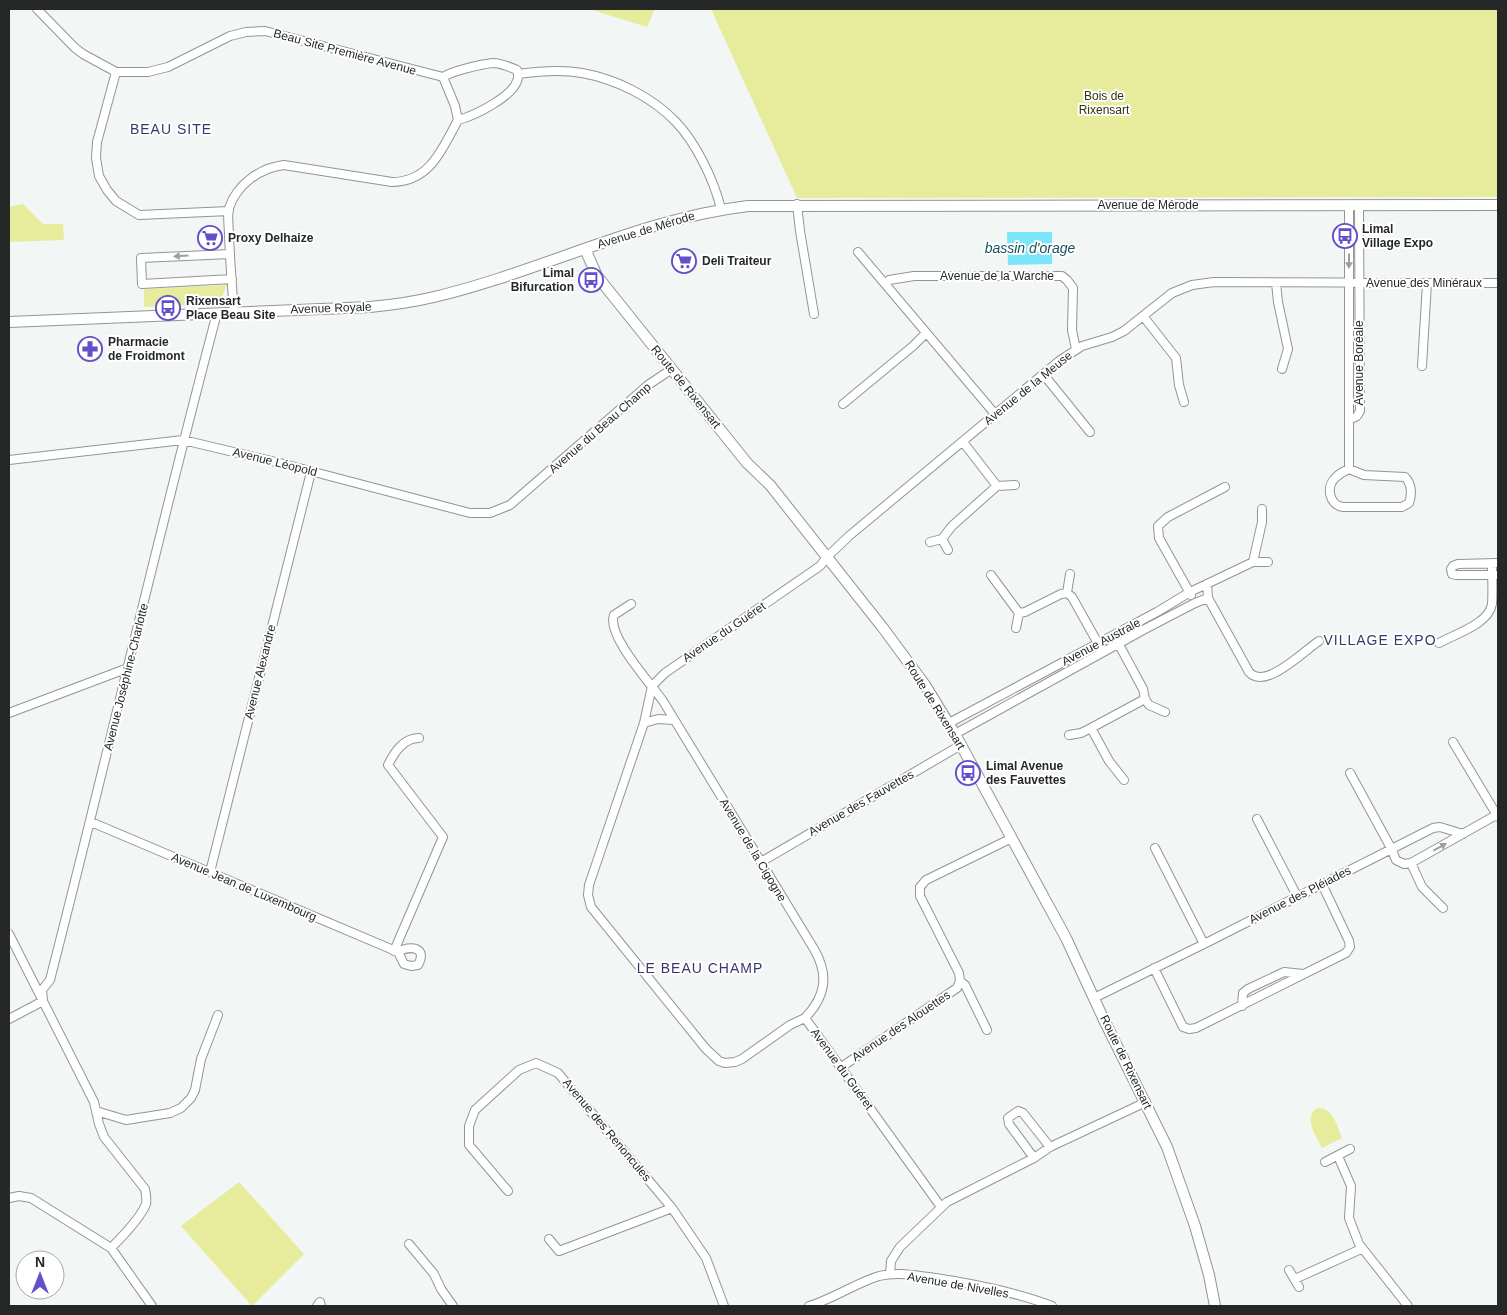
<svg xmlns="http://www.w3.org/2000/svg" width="1507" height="1315" font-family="Helvetica,sans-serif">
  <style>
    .green { fill: #e6ec9c }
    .water { fill: #7be5f9 }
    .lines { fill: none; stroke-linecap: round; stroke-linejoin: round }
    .minor-casing { stroke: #929693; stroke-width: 10 }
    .tertiary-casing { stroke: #929693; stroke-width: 12 }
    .minor { stroke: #fff; stroke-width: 8 }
    .tertiary { stroke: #fff; stroke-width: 10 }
    .oneway { fill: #9d9e9e }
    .labels { text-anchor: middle; stroke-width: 4; stroke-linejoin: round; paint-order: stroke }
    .street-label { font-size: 12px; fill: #262827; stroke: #fff }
    .park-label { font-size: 12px; fill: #323408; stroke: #fff }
    .poi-label { font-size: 12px; font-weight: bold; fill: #262827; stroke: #fff; text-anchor: start }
    .neighbourhood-label { font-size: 14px; letter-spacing: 1px; fill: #3c3571; stroke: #fff }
    .water-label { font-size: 14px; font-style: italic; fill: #14535d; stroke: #fff }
  </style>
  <rect width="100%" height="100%" fill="#f2f6f4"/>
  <path class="green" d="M589,9h66l-8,18z
    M711,9h787v188l-701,1z
    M23,204l20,20h20l1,16 -55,2v-35z
    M227,285l-5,11 -6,8 -72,3v-18z
    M1318,1108c16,0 19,19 24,30l-20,10c-6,-12 -20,-32 -4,-40z
    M239,1182l65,72 -52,52 -71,-80z"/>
  <path class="water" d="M1007,232h45v32l-44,1z"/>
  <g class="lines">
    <defs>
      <path id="minor" d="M37,9l38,39 8,6 33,18h32l20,-5 62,-31 16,-4 19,-1 178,46
        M116,72l-19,70 -1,16 3,18 8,14 9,11 23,14 90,-4
        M518,74c21,-3 43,-5 64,-1 34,6 70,24 94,49 20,21 38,58 45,87
        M443,77c9,-6 39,-13 50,-14 8,0 17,4 24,7 1,4 2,8 0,11 -5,16 -43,35 -59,39
        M443,77l12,29 3,14
        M797,204l3,27 14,83
        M1349,205v264c-5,2 -10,5 -14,9 -9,9 -6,27 8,29h59l7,-4c3,-8 3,-19 -4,-26l-41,-2 -15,-6
        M858,252l137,162
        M230,254l-89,4 1,26 90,-5
        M886,283l3,-3 25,-4h148l5,4 6,8 -1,42 4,19
        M1276,283l2,19 10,47 -6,20
        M234,312c-2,-25 -4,-51 -5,-77 0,-8 -2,-19 0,-27 8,-24 31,-40 55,-43l108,17c38,0 50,-33 66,-62
        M1143,316l33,42 3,27 5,17
        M1422,366l5,-83
        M1044,375l46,57
        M843,404l70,-58 13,-13
        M1349,420l8,-4 3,-5 -1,-206
        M9,460l174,-20 97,23 190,50h20l20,-8 138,-120 24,-16
        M997,486l18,-1
        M942,539l6,11
        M930,542l12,-3 10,-13 45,-40 -34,-44
        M1253,562h15
        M1498,563l-40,1 -5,2 -2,3 1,5 4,1h42
        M1070,574l-3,19 5,4 28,50
        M991,575l28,38 6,-1 36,-18 6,-1
        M1207,584l1,14 41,74c16,19 56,-22 70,-31
        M1191,595l-32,-57 -1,-12 10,-9 57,-30
        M631,604l-17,11c-8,20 37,69 49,86l151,248c15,26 12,47 -9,69
        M1016,628l3,-15
        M1117,641l26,48 2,10 -54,29 18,33 15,19
        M1439,643c16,-9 50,-19 53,-39 1,-13 0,-27 0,-41
        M1145,699l4,6 16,7
        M9,713l119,-45
        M644,723l14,-4 16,1
        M949,723l208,-111 33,-20 63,-30 9,-40v-13
        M955,734l190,-105 50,-26 13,-5
        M1069,735l12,-2 10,-5
        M1453,742l45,75
        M1350,773l41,75 5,12 8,4 7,-1 87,-49
        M1257,819l40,77
        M91,822l307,130c12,-7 30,-5 20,13l-7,1 -7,-2 -6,-12
        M1155,848l49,96
        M761,862l200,-117
        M1411,863l11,24 21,21
        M210,872l101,-400
        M9,934l85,168 5,22 5,13 41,52c1,5 2,10 1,15 -5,13 -25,34 -35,44l41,58
        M394,951l49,-114 -55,-72c6,-12 15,-27 31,-27
        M1154,968l29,59 6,2 7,-1 150,-75 4,-6 -1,-6 -27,-57
        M960,981l5,4 22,45
        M1094,998l110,-54 229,-116 7,-1 23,7
        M1242,1006l1,-13 5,-4 36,-17 19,2
        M9,1019l34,-18 -1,-11 8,-10c57,-222 108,-445 167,-667
        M840,1068l117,-80 3,-7 -1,-8 -39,-77v-9l6,-7 86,-42
        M96,1111l30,9 44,-7 11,-5 10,-10 4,-8 6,-31 17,-44
        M1338,1156l13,30 -2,32 10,26 49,62
        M1034,1158l-25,-34 -1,-6 10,-7 5,2 27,34
        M1325,1162l25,-13
        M508,1191l-39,-46v-19l6,-16 44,-40 17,-7 22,10 114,135 34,50 18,48
        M9,1198l10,-2 12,2 80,50
        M941,1207l-136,-189 -15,7 -48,34 -7,3 -10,1 -6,-2 -13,-12 -115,-142 -3,-12 1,-10 55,-162 8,-37 13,-13 155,-107 7,-9 22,-21 210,-175 23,-15 30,-9 12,-6 48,-38 20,-8 22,-3 284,1
        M549,1239l10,12 113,-43
        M409,1244l25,30 7,15 12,17
        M1289,1270l10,17
        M890,1274l1,-13 9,-14 47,-45 87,-44 16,-11 96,-45
        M1295,1279l66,-30
        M317,1306l3,-4 1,4
        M809,1306c24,-7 47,-23 70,-30 17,-4 33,-1 50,1 41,6 84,14 123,29"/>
      <path id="tertiary" d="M585,249l12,27 150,187 23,22 113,143 42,57 30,49 111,204 38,82 63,127 28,79 14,49 6,31
        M9,322l361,-15c21,-2 43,-5 64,-10 106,-25 205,-78 314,-91l750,-1"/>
    </defs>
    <use href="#minor" class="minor-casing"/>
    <use href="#tertiary" class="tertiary-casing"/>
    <use href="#minor" class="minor"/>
    <use href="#tertiary" class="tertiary"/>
  </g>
  <defs><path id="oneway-solid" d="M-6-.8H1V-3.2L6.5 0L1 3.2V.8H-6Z" transform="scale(1.25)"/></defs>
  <g class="oneway">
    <use href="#oneway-solid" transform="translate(181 256) rotate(177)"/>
    <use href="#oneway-solid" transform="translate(1349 261) rotate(91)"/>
    <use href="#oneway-solid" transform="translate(1440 847) rotate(-29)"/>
  </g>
  <defs>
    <symbol id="bus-ring" viewBox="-11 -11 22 22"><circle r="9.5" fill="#fff" stroke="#6350c9" stroke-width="1.5"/><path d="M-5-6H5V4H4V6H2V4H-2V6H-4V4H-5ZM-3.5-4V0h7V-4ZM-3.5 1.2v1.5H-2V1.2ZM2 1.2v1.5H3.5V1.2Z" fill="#6350c9"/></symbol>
    <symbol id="supermarket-ring" viewBox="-11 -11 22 22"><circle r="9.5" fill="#fff" stroke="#6350c9" stroke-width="1.5"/><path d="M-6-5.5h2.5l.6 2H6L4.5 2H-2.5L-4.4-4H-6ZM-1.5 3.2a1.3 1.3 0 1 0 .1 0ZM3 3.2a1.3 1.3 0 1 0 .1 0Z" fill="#6350c9"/></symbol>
    <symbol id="pharmacy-ring" viewBox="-11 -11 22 22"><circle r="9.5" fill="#fff" stroke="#6350c9" stroke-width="1.5"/><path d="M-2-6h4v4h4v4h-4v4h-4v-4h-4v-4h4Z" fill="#6350c9"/></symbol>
  </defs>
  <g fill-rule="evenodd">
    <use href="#bus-ring" x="1331" y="222" width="28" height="28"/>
    <use href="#supermarket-ring" x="196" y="224" width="28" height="28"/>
    <use href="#supermarket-ring" x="670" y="247" width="28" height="28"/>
    <use href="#bus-ring" x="577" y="266" width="28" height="28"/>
    <use href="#bus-ring" x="154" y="294" width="28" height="28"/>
    <use href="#pharmacy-ring" x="76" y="335" width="28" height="28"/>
    <use href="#bus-ring" x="954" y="759" width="28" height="28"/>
  </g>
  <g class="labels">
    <g class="street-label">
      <text transform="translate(345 52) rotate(15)" y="4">Beau Site Première Avenue</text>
      <text x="1148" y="209">Avenue de Mérode</text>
      <text transform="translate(646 230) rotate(-17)" y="4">Avenue de Mérode</text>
      <text x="997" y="280">Avenue de la Warche</text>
      <text x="1424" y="287">Avenue des Minéraux</text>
      <text transform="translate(331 308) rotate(-2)" y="4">Avenue Royale</text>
      <text transform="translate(1359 363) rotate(-90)" y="4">Avenue Boréale</text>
      <text transform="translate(686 387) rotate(51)" y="4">Route de Rixensart</text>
      <text transform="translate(1028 388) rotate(-39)" y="4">Avenue de la Meuse</text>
      <text transform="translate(600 428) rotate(-41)" y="4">Avenue du Beau Champ</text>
      <text transform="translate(275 462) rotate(14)" y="4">Avenue Léopold</text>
      <text transform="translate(724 632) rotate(-34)" y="4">Avenue du Guéret</text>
      <text transform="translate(1101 642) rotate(-28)" y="4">Avenue Australe</text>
      <text transform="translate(260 672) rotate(-76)" y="4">Avenue Alexandre</text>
      <text transform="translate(126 677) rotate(-76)" y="4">Avenue Joséphine-Charlotte</text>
      <text transform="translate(935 705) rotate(58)" y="4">Route de Rixensart</text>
      <text transform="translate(861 803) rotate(-30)" y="4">Avenue des Fauvettes</text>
      <text transform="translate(753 850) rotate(59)" y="4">Avenue de la Cigogne</text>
      <text transform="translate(244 887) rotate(23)" y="4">Avenue Jean de Luxembourg</text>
      <text transform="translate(1300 895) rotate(-27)" y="4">Avenue des Pléiades</text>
      <text transform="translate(901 1026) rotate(-34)" y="4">Avenue des Alouettes</text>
      <text transform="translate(1126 1062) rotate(64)" y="4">Route de Rixensart</text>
      <text transform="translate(842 1069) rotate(54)" y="4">Avenue du Guéret</text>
      <text transform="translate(607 1130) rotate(50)" y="4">Avenue des Renoncules</text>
      <text transform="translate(958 1285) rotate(10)" y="4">Avenue de Nivelles</text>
    </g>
    <g class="park-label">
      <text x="1104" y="100">Bois de<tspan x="1104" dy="14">Rixensart</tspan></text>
    </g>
    <g class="poi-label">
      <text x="1362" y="233">Limal<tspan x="1362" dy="14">Village Expo</tspan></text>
      <text x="228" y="242">Proxy Delhaize</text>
      <text x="702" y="265">Deli Traiteur</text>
      <text x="574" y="277" text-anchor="end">Limal<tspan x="574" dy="14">Bifurcation</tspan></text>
      <text x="186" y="305">Rixensart<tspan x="186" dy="14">Place Beau Site</tspan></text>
      <text x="108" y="346">Pharmacie<tspan x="108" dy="14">de Froidmont</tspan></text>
      <text x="986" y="770">Limal Avenue<tspan x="986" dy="14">des Fauvettes</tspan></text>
    </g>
    <g class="neighbourhood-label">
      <text x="171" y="134">BEAU SITE</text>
      <text x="1380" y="645">VILLAGE EXPO</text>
      <text x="700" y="973">LE BEAU CHAMP</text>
    </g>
    <g class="water-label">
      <text x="1030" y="253">bassin d'orage</text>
    </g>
  </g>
  <rect width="1507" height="1315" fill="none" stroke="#262827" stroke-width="20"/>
  <g transform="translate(40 1275)"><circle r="24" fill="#ffffff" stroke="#a8a9a9"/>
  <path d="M0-4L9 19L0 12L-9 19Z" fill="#6350c9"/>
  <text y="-8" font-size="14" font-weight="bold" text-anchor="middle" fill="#262827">N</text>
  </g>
</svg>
